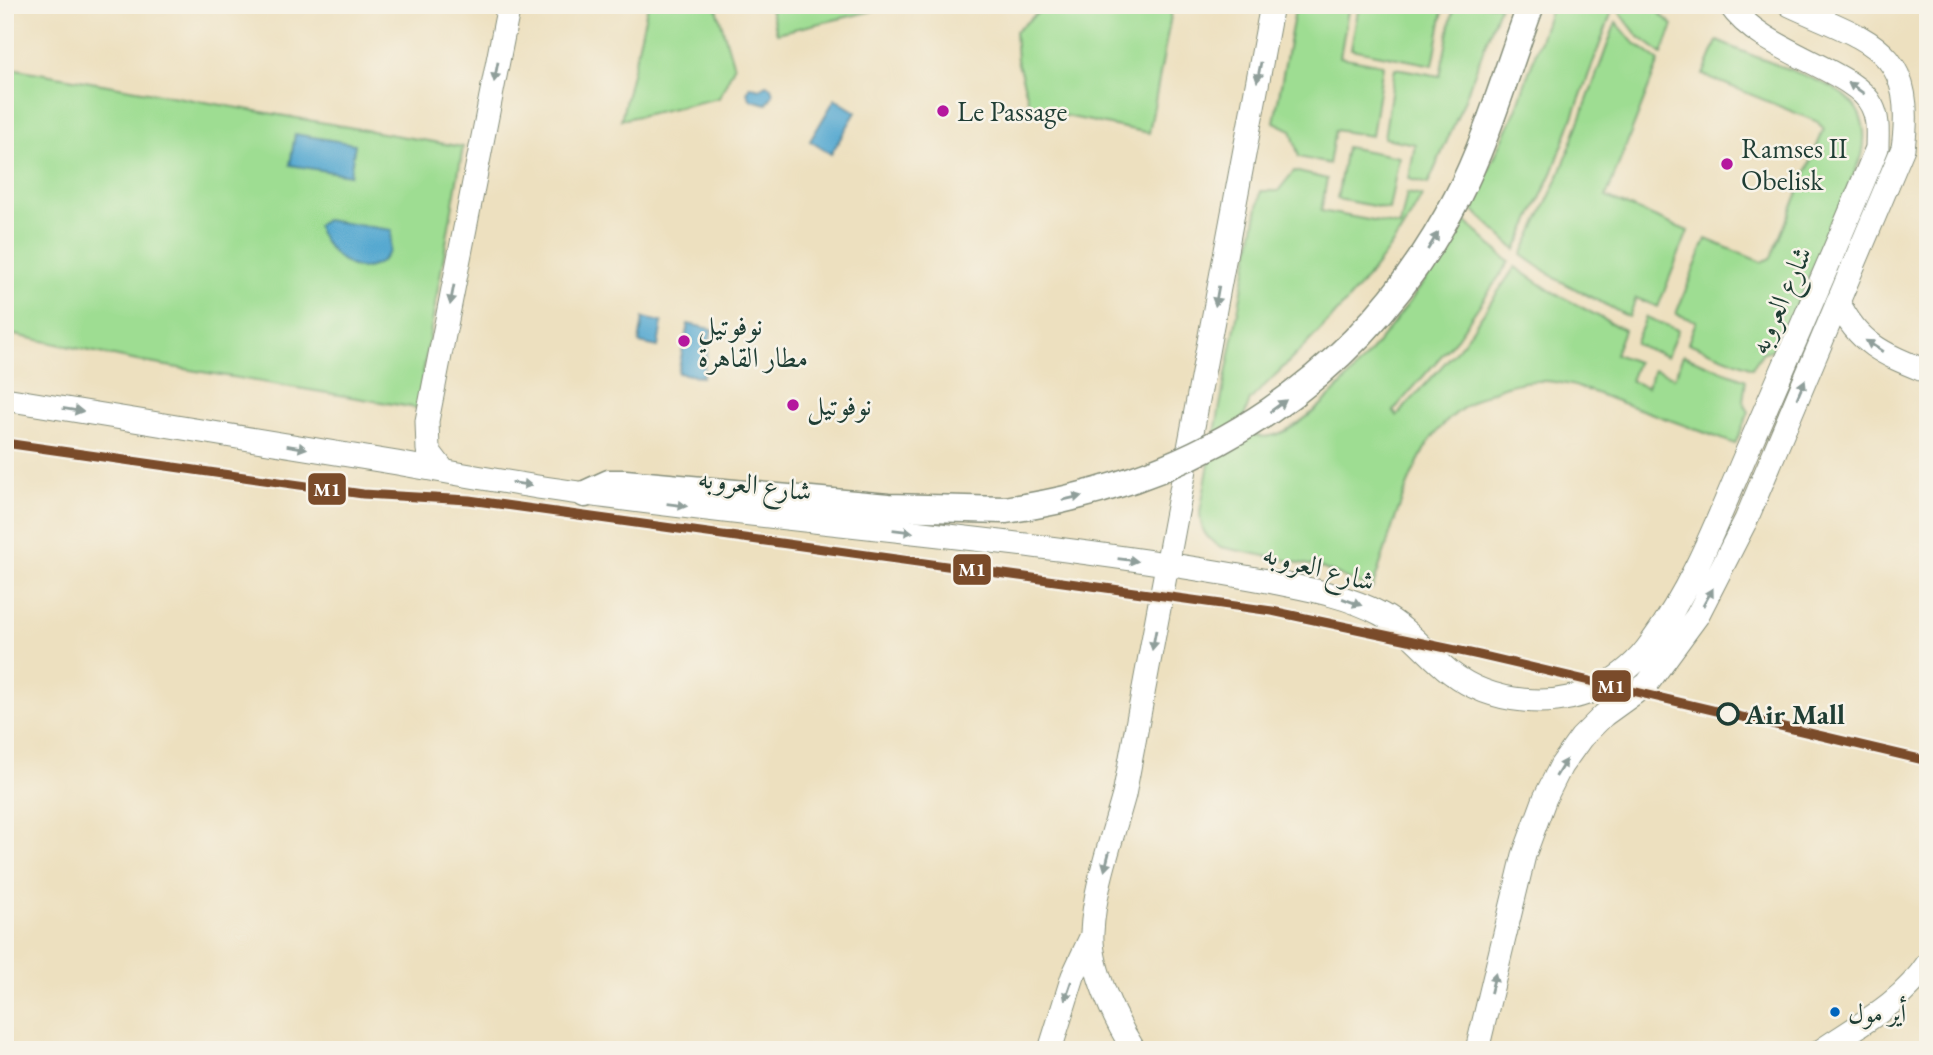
<svg xmlns="http://www.w3.org/2000/svg" width="1933" height="1055" font-family="'EB Garamond',Amiri,serif">
  <style>
    .green { fill: #9edd92; stroke: #5e8d63; stroke-width: 2 }
    .water { fill: #54a8d0; stroke: #3a7282; stroke-width: 2 }
    .lines { fill: none; stroke-linecap: round; stroke-linejoin: round }
    .secondary-casing { stroke: #868e7a; stroke-width: 25 }
    .primary-casing { stroke: #868e7a; stroke-width: 29 }
    .secondary { stroke: #fff; stroke-width: 23 }
    .primary { stroke: #fff; stroke-width: 26 }
    .primary-bridge-casing { stroke: #868e7a; stroke-width: 29; stroke-linecap: butt }
    .primary-bridge { stroke: #fff; stroke-width: 26 }
    .metro-1-casing { stroke: #f7f3e8; stroke-width: 14 }
    .metro-1 { stroke: #7a4b2a; stroke-width: 9 }
    .oneway { fill: #8f9e9a }
    .poi-dot { fill: #b5179e; stroke: #f7f3e8; stroke-width: 2.5 }
    .stop-dot { fill: #f7f3e8; stroke: #1f3d34; stroke-width: 3.5 }
    .bus-dot { fill: #0065bd; stroke: #f7f3e8; stroke-width: 2.5 }
    .labels { text-anchor: middle; stroke-width: 5; stroke-linejoin: round; paint-order: stroke }
    .bus-label { font-size: 26px; fill: #1f3d34; stroke: #f7f3e8; text-anchor: start }
    .poi-label { font-size: 28px; fill: #1f3d34; stroke: #f7f3e8; text-anchor: start }
    .street-label { font-size: 28px; fill: #1f3d34; stroke: #f7f3e8 }
    .stop-label { font-size: 28px; font-weight: bold; fill: #1f3d34; stroke: #f7f3e8; text-anchor: start }
    .line-badge { stroke: #f7f3e8; stroke-width: 2.5 }
    .badge-label { font-size: 19px; text-anchor: middle; font-weight: bold; fill: #fff }
  </style>
  <rect width="100%" height="100%" fill="#f7f3e8"/>
  <filter id="ink" filterUnits="userSpaceOnUse"><feTurbulence type="fractalNoise" baseFrequency=".0143" numOctaves="2"/><feDisplacementMap in="SourceGraphic" scale="14" xChannelSelector="R" yChannelSelector="G"/><feConvolveMatrix kernelMatrix="1 2 1 2 8 2 1 2 1" color-interpolation-filters="sRGB"/></filter>
  <filter id="wash" filterUnits="userSpaceOnUse"><feTurbulence type="fractalNoise" baseFrequency=".00686" numOctaves="4" result="noise"/><feDisplacementMap in="SourceGraphic" scale="28" xChannelSelector="R" yChannelSelector="G"/><feGaussianBlur stdDeviation="1.57" result="paint"/><feColorMatrix in="noise" values="0 0 0 0 0 0 0 0 0 0 0 0 0 0 0 0 0 1.4 0 .05"/><feComposite in="paint" operator="in"/></filter>
  <g filter="url(#wash)">
    <rect width="100%" height="100%" fill="#ede0bf"/>
    <path class="green" d="M648,5h68l18,62 -15,31 -98,22z
      M769,5h107l1,5 -100,23z
      M1047,5h126l-24,128 -118,-24 -14,-49 -2,-28z
      M1296,5h53l-9,52 43,8 -11,71 -37,-6 -6,34 -30,-7 -8,-27 -17,-8z
      M1359,5h85l-11,60 -82,-16z
      M1454,5h46l-37,99 -35,80 -19,-5 6,-35 -31,-6 11,-70 45,8z
      M1552,5h54l5,9 -58,157 -37,79 -45,-42 45,-98z
      M1614,5h36l23,20 -11,29 -24,-18z
      M1616,22l16,19 27,20 -53,136 82,34 -30,76 -22,-9 -7,19 -71,-37 -36,-25 38,-81z
      M1717,41c23,10 47,19 71,28 43,17 87,29 74,87l-85,193 -14,3 -11,16 -64,-25 8,-22 -20,-7 30,-75 55,23 10,-4 53,-129 -6,-7 -115,-47z
      M5,67l458,80 -46,261 -280,-47 -132,-28z
      M1346,147l53,10 -10,52 -52,-10z
      M1294,171l33,8 -6,32 79,15 7,-33 15,3c-43,81 -108,141 -172,204l-6,17 9,17c53,28 188,-173 211,-214l45,42 -52,76 -64,73 4,5 66,-73 52,-76 36,24 73,39 -9,24 22,8 -7,19 17,6 7,-18 21,8 8,-22 63,25 -3,21 6,11 -14,32c-37,-14 -74,-27 -110,-40 -28,-10 -57,-24 -87,-23 -43,0 -93,32 -114,69 -23,43 -36,93 -52,139l-53,-22 -98,-20c-16,-9 -21,-18 -21,-36l61,-320h17z
      M1646,317l32,13 -11,27 -32,-13z"/>
    <path class="water" d="M766,85l5,2 2,7 -6,10 -16,-4 -4,-7 3,-7 9,3z
      M835,99l21,13 -25,42 -21,-13z
      M295,134l60,10 -5,31 -60,-10z
      M325,220l67,10 -2,21c-25,38 -63,5 -73,-25z
      M643,318l19,4 -4,25 -19,-4z
      M688,324l24,5 -10,48 -24,-4z"/>
  </g>
  <g filter="url(#ink)">
    <g class="lines">
      <defs>
        <path id="secondary" d="M1838,301c20,44 48,54 90,71
          M5,399c131,21 261,43 392,64 63,11 126,23 190,31 228,31 459,46 686,88 36,7 75,14 108,32 28,15 45,39 69,58 41,32 105,38 151,15 20,-11 37,-25 50,-44 45,-61 71,-135 101,-203 42,-97 85,-194 125,-292 0,-14 2,-29 -5,-42 -16,-36 -111,-54 -142,-101
          M444,471l-16,-21 -1,-29 82,-416
          M1050,1050l23,-74 19,-41
          M1134,1050c-19,-29 -44,-83 -42,-117 2,-46 20,-94 32,-138l148,-790
          M1477,1050l47,-195 21,-57 16,-32 20,-28 23,-23 43,-31 50,-68 49,-96 157,-372c14,-102 -36,-107 -113,-143
          M1822,1050c38,-26 80,-47 106,-87"/>
        <path id="primary" d="M585,494l24,-11h16l263,24 117,3"/>
      </defs>
      <use href="#secondary" class="secondary-casing"/>
      <use href="#primary" class="primary-casing"/>
      <use href="#secondary" class="secondary"/>
      <use href="#primary" class="primary"/>
      <defs>
        <path id="primary-bridge" d="M1005,510c196,-27 360,-134 452,-312 31,-60 50,-129 74,-193"/>
      </defs>
      <use href="#primary-bridge" class="primary-bridge-casing"/>
      <use href="#primary-bridge" class="primary-bridge"/>
      <defs>
        <path id="metro-1" d="M5,443l358,51 106,6 803,111 207,44 449,106"/>
      </defs>
      <use href="#metro-1" class="metro-1-casing"/>
      <use href="#metro-1" class="metro-1"/>
    </g>
    <defs><path id="oneway-solid" d="M-6-.8H1V-3.2L6.5 0L1 3.2V.8H-6Z" transform="scale(1.75)"/></defs>
    <g class="oneway">
      <use href="#oneway-solid" transform="translate(496 72) rotate(101)"/>
      <use href="#oneway-solid" transform="translate(1259 72) rotate(101)"/>
      <use href="#oneway-solid" transform="translate(1856 88) rotate(-145)"/>
      <use href="#oneway-solid" transform="translate(1433 241) rotate(-58)"/>
      <use href="#oneway-solid" transform="translate(452 295) rotate(101)"/>
      <use href="#oneway-solid" transform="translate(1217 296) rotate(100)"/>
      <use href="#oneway-solid" transform="translate(1874 346) rotate(-147)"/>
      <use href="#oneway-solid" transform="translate(1801 389) rotate(-67)"/>
      <use href="#oneway-solid" transform="translate(1278 406) rotate(-36)"/>
      <use href="#oneway-solid" transform="translate(73 410) rotate(9)"/>
      <use href="#oneway-solid" transform="translate(297 447) rotate(9)"/>
      <use href="#oneway-solid" transform="translate(522 484) rotate(9)"/>
      <use href="#oneway-solid" transform="translate(1072 498) rotate(-13)"/>
      <use href="#oneway-solid" transform="translate(677 505) rotate(7)"/>
      <use href="#oneway-solid" transform="translate(903 531) rotate(7)"/>
      <use href="#oneway-solid" transform="translate(1128 560) rotate(7)"/>
      <use href="#oneway-solid" transform="translate(1708 597) rotate(-61)"/>
      <use href="#oneway-solid" transform="translate(1352 602) rotate(20)"/>
      <use href="#oneway-solid" transform="translate(1154 640) rotate(101)"/>
      <use href="#oneway-solid" transform="translate(1561 768) rotate(-59)"/>
      <use href="#oneway-solid" transform="translate(1107 861) rotate(104)"/>
      <use href="#oneway-solid" transform="translate(1493 983) rotate(-76)"/>
      <use href="#oneway-solid" transform="translate(1068 991) rotate(109)"/>
    </g>
  </g>
  <g class="poi-dot">
    <circle cx="943" cy="111" r="7"/>
    <circle cx="1727" cy="164" r="7"/>
    <circle cx="684" cy="341" r="7"/>
    <circle cx="793" cy="405" r="7"/>
  </g>
  <circle class="stop-dot" cx="1728" cy="714" r="10"/>
  <circle class="bus-dot" cx="1835" cy="1012" r="6"/>
  <g class="labels">
    <g class="bus-label">
      <text x="1848" y="1022">أير مول</text>
    </g>
    <g class="poi-label">
      <text x="957" y="121">Le Passage</text>
      <text x="1741" y="158">Ramses II<tspan x="1741" dy="32">Obelisk</tspan></text>
      <text x="698" y="335">نوفوتيل<tspan x="698" dy="32">مطار القاهرة</tspan></text>
      <text x="807" y="415">نوفوتيل</text>
    </g>
    <g class="street-label">
      <text transform="translate(1780 300) rotate(-66)" y="10">شارع العروبه</text>
      <text transform="translate(755 484) rotate(7)" y="10">شارع العروبه</text>
      <text transform="translate(1319 567) rotate(15)" y="10">شارع العروبه</text>
    </g>
    <g class="stop-label">
      <text x="1745" y="724">Air Mall</text>
    </g>
  </g>
  <g class="line-badge">
    <rect x="307" y="472" width="40" height="34" rx="7" fill="#7a4b2a"/>
    <rect x="952" y="553" width="40" height="33" rx="7" fill="#7a4b2a"/>
    <rect x="1591" y="669" width="41" height="34" rx="7" fill="#7a4b2a"/>
  </g>
  <g class="badge-label">
    <text x="327" y="496">M1</text>
    <text x="972" y="576">M1</text>
    <text x="1611" y="693">M1</text>
  </g>
  <rect width="1933" height="1055" fill="none" stroke="#f7f3e8" stroke-width="28"/>
</svg>
